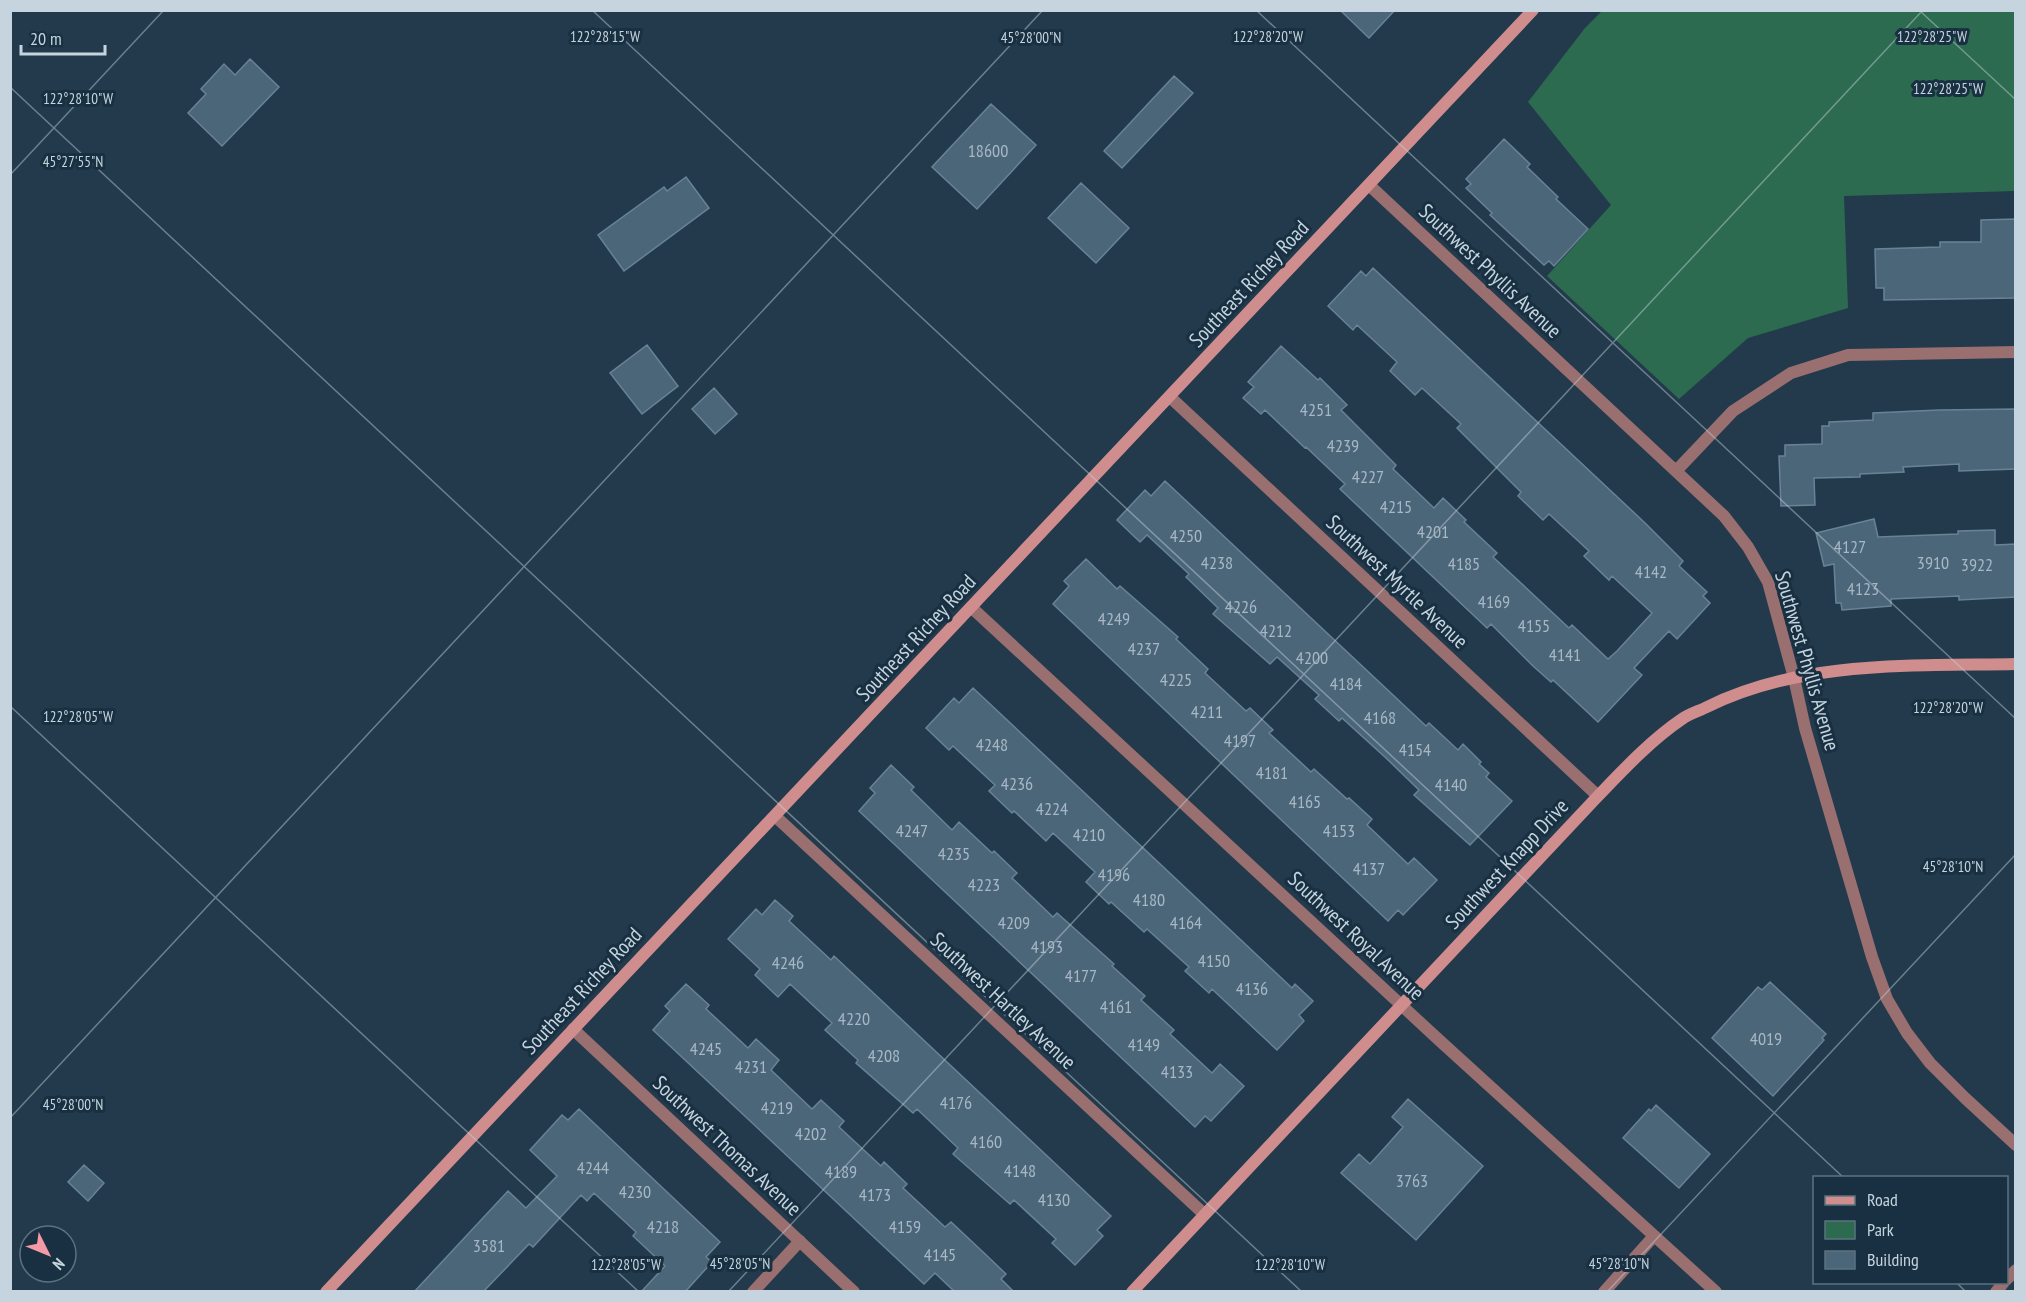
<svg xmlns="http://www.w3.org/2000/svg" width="2026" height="1302" font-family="'PT Sans Narrow',sans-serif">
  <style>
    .green { fill: #2d6b51 }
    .building { fill: #4c6679; stroke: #688396; stroke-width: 1.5 }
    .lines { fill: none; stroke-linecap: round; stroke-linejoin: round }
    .street { stroke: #996f70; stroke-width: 12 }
    .secondary { stroke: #cf8d8e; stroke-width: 12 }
    .ticks { fill: none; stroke: #c5d4de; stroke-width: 1.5; stroke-opacity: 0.45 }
    .labels { text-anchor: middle; stroke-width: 6; stroke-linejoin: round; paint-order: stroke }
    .number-label { font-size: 18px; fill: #a7b8c5 }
    .street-label { font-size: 21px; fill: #c5d4de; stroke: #183041 }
    .ticks-label { font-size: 15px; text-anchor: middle; fill: #c5d4de; stroke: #183041; stroke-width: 6; stroke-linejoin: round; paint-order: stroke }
  </style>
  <rect width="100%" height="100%" fill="#223a4c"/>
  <path class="green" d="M1602,11h413v180l-171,5 4,112 -100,30 -69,61 -132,-123 64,-71 -83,-103 57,-74z"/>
  <path class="building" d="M1340,10h55l-26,28z
    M250,59l29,28 -57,59 -34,-33 18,-19 -5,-5 23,-25 11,11z
    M1174,76l19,17 -71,75 -18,-17z
    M991,104l45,41 -59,64 -45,-42z
    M1504,139l26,25 -3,3 31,30 -2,2 32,30 -34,37 -5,-5 -5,4 -54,-50 2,-2 -26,-25 5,-4 -5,-5z
    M686,177l23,31 -85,63 -26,-36 66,-48 3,4z
    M1081,183l48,45 -33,35 -48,-45z
    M2016,219v79l-132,2v-12h-8l-1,-39 65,-2v-5h41v-22z
    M1373,268l271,254 39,39 -4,5 28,26 -4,4 7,7 -33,36 -8,-8 -35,37 8,7 -44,47 -45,-42 -2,2 -18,-16 -42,-42 -4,4 -147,-139 5,-5 -39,-37 -1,1 -40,-38 -4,4 -18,-16 11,-11 -6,-5 33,-36 37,34 2,-2 27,27 -6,5 55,55 -3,4 41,39 9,-10 23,22 -2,2 33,31 -4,4 76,71 3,-3 36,34 9,-8 35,-38 -40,-37 -3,4 -25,-24 5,-5 -40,-37 -6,6 -25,-24 3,-4 -64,-64 4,-4 -39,-36 -7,7 -25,-24 7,-9 -40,-37 -4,5 -25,-24 33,-35 5,5z
    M647,345l31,41 -36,28 -32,-41z
    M714,388l23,26 -22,20 -23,-25z
    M2016,409v60l-57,2v-7l-56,3 1,5 -44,2v3l-46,1 1,27 -34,1 -2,-50h6v-11l37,-1v-18h7v-4l44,-2v-7l66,-3z
    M1165,481l261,245 3,-3 29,27 5,-6 18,18 -2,2 10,9 -3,4 26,24 -42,44 -56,-50 5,-5 -33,-32 -44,-40 -3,3 -24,-22 4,-4 -42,-38 -7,7 -57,-50 5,-6 -32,-31 3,-3 -42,-39 -7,7 -23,-22 28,-30 6,6z
    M1874,519l4,18 80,-3v-3l37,-1v15l21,-1v53l-57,3v-4l-68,3v7l-49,4 -1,-7h-5l-2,-39 -10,2 -8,-33z
    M1086,559l31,30 3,-3 58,51 -2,2 32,30 -3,4 41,38 4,-3 23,22 -4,3 42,39 3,-3 33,30 2,-1 23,21 -5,6 41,39 6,-6 23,22 -34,35 -5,-5 -10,11 -335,-317 16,-18 -5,-5z
    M973,688l319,300 3,-4 18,17 -14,14 5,6 -27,29 -65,-61 -3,4 -24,-22 4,-4 -42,-38 -3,3 -33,-30 -2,2 -23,-22 9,-10 -42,-39 -7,8 -32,-30 -2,2 -23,-22 6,-6 -42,-39 -4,4 -23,-22 28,-30 5,5z
    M891,765l23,22 -3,3 41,40 7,-8 33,31 2,-2 23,22 -5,5 41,39 4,-4 57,51 -2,2 33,30 -4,4 33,30 -4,4 42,39 8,-9 24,22 -33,35 -6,-5 -10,11 -336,-316 16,-18 -5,-5z
    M775,900l18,16 -4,5 42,39 3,-4 277,260 -14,14 6,6 -28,29 -23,-22 4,-4 -42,-39 -4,4 -57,-50 5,-6 -41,-39 -4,4 -57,-50 2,-3 -33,-30 7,-7 -42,-39 -12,13 -23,-22 5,-6 -32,-30 28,-30 6,6z
    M1770,982l56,52 -4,4 2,2 -51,56 -61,-58 46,-51 4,3z
    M686,984l23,21 -3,4 42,39 8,-9 23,21 -8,10 41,39 9,-9 23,21 -5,6 42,39 3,-4 23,22 -4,4 42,39 6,-5 32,30 23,22 -5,5 13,13h-59l-20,-19 -11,11 -46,-43 -225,-211 17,-19 -5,-5z
    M1408,1099l75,67 -67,74 -75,-67 18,-19 11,10 19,-21 14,-16 -11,-10z
    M1656,1105l54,49 -31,34 -56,-50 26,-29 2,2z
    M579,1109l141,133 -14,15 6,5 -27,30h-44l24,-26 -32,-30 3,-4 -42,-39 -7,8 -6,-6 -48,52 -4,-3 -46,48h-69l94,-101 18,17 31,-32 -27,-26 32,-35 6,5z
    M84,1165l20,18 -16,18 -20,-19z"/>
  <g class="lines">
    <path class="street" d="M1369,185l355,331 24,31 20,35 26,96 11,50 67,229 15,42 20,34 23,30 35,35 51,47
      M1170,397l428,399
      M1676,471l57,-60 58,-38 57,-18 168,-3
      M971,607l468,433 277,252
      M775,816l429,398
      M573,1029l281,263
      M2006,1280l10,-10
      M753,1292l47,-51
      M1604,1292l50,-56
      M1996,1292l8,-10"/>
    <path class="secondary" d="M326,1292l1207,-1282
      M1132,1292l466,-496c26,-27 53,-56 84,-77 7,-5 17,-8 25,-12 94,-47 206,-41 309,-43"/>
  </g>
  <path class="ticks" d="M592,10l1252,1168M1256,10l760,709M1919,10l97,90M10,87l1292,1205M10,175l154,-165M10,706l629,586M10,1118l1033,-1108M1956,1282l10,10M728,1292l1195,-1282M1607,1292l409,-438"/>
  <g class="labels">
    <g class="number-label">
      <text x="988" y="157">18600</text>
      <text x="1316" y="416">4251</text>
      <text x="1343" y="452">4239</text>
      <text x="1368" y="483">4227</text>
      <text x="1396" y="513">4215</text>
      <text x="1433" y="538">4201</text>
      <text x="1186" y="542">4250</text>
      <text x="1850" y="553">4127</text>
      <text x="1217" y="569">4238</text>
      <text x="1933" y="569">3910</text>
      <text x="1464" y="570">4185</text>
      <text x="1977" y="571">3922</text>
      <text x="1651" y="578">4142</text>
      <text x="1863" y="595">4123</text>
      <text x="1494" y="608">4169</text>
      <text x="1241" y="613">4226</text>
      <text x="1114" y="625">4249</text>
      <text x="1534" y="632">4155</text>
      <text x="1276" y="637">4212</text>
      <text x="1144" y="655">4237</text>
      <text x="1565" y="661">4141</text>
      <text x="1312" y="664">4200</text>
      <text x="1176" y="686">4225</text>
      <text x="1346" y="690">4184</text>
      <text x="1207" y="718">4211</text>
      <text x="1380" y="724">4168</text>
      <text x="1240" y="747">4197</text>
      <text x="992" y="751">4248</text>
      <text x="1415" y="756">4154</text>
      <text x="1272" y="779">4181</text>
      <text x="1017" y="790">4236</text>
      <text x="1451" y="791">4140</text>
      <text x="1305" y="808">4165</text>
      <text x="1052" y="815">4224</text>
      <text x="912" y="837">4247</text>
      <text x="1339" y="837">4153</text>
      <text x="1089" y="841">4210</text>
      <text x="954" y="860">4235</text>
      <text x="1369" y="875">4137</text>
      <text x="1114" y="881">4196</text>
      <text x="984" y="891">4223</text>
      <text x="1149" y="906">4180</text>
      <text x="1014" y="929">4209</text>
      <text x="1186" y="929">4164</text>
      <text x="1047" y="953">4193</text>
      <text x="1214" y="967">4150</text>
      <text x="788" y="969">4246</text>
      <text x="1081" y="982">4177</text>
      <text x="1252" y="995">4136</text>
      <text x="1116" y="1013">4161</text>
      <text x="854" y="1025">4220</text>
      <text x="1766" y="1045">4019</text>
      <text x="1144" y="1051">4149</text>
      <text x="706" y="1055">4245</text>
      <text x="884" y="1062">4208</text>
      <text x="751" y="1073">4231</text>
      <text x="1177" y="1078">4133</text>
      <text x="956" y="1109">4176</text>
      <text x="777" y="1114">4219</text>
      <text x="811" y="1140">4202</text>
      <text x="986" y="1148">4160</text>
      <text x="593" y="1174">4244</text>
      <text x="1020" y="1177">4148</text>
      <text x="841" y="1178">4189</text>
      <text x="1412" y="1187">3763</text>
      <text x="635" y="1198">4230</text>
      <text x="875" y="1201">4173</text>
      <text x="1054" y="1206">4130</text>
      <text x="663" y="1233">4218</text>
      <text x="905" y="1233">4159</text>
      <text x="489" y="1252">3581</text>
      <text x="940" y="1261">4145</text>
    </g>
    <g class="street-label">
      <text transform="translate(1490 271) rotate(43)" y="7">Southwest Phyllis Avenue</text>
      <text transform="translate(1249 284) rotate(-47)" y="7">Southeast Richey Road</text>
      <text transform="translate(1397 582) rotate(43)" y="7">Southwest Myrtle Avenue</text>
      <text transform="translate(916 638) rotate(-47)" y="7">Southeast Richey Road</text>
      <text transform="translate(1807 661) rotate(74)" y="7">Southwest Phyllis Avenue</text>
      <text transform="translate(1507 864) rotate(-47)" y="7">Southwest Knapp Drive</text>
      <text transform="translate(1356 936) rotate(43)" y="7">Southwest Royal Avenue</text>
      <text transform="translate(582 991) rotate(-47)" y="7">Southeast Richey Road</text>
      <text transform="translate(1003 1001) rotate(43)" y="7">Southwest Hartley Avenue</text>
      <text transform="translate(727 1146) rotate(43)" y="7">Southwest Thomas Avenue</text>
    </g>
  </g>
  <g class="ticks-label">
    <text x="605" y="42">122°28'15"W</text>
    <text x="1268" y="42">122°28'20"W</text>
    <text x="1932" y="42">122°28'25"W</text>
    <text x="1031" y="43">45°28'00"N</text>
    <text x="1948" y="94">122°28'25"W</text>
    <text x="78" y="104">122°28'10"W</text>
    <text x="73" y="167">45°27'55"N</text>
    <text x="1948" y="713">122°28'20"W</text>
    <text x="78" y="722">122°28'05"W</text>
    <text x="1953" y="872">45°28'10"N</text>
    <text x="73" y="1110">45°28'00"N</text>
    <text x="740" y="1269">45°28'05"N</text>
    <text x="1619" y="1269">45°28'10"N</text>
    <text x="626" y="1270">122°28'05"W</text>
    <text x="1290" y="1270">122°28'10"W</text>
  </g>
  <rect width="2026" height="1302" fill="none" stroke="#c5d4de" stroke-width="24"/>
  <rect x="1813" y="1176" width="195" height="108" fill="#183041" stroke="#5d7280" stroke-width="1.5"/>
  <rect x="1825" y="1196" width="30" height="9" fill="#cf8d8e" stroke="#5d7280" stroke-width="1.5"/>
  <text x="1867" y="1206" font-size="18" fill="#c5d4de">Road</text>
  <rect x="1825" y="1221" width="30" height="18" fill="#2d6b51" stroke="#5d7280" stroke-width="1.5"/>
  <text x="1867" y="1236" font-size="18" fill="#c5d4de">Park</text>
  <rect x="1825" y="1251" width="30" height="18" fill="#4c6679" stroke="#5d7280" stroke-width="1.5"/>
  <text x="1867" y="1266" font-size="18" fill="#c5d4de">Building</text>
  <g transform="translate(48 1254) rotate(133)"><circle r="28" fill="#183041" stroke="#5d7280" stroke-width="1.5"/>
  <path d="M0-4.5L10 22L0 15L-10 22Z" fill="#f49aa6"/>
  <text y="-9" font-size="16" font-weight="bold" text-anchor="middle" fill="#c5d4de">N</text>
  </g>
  <path d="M21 45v9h84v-9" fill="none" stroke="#c5d4de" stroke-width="3"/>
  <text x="30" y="45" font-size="18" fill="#c5d4de" stroke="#183041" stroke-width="4.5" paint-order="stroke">20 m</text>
</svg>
